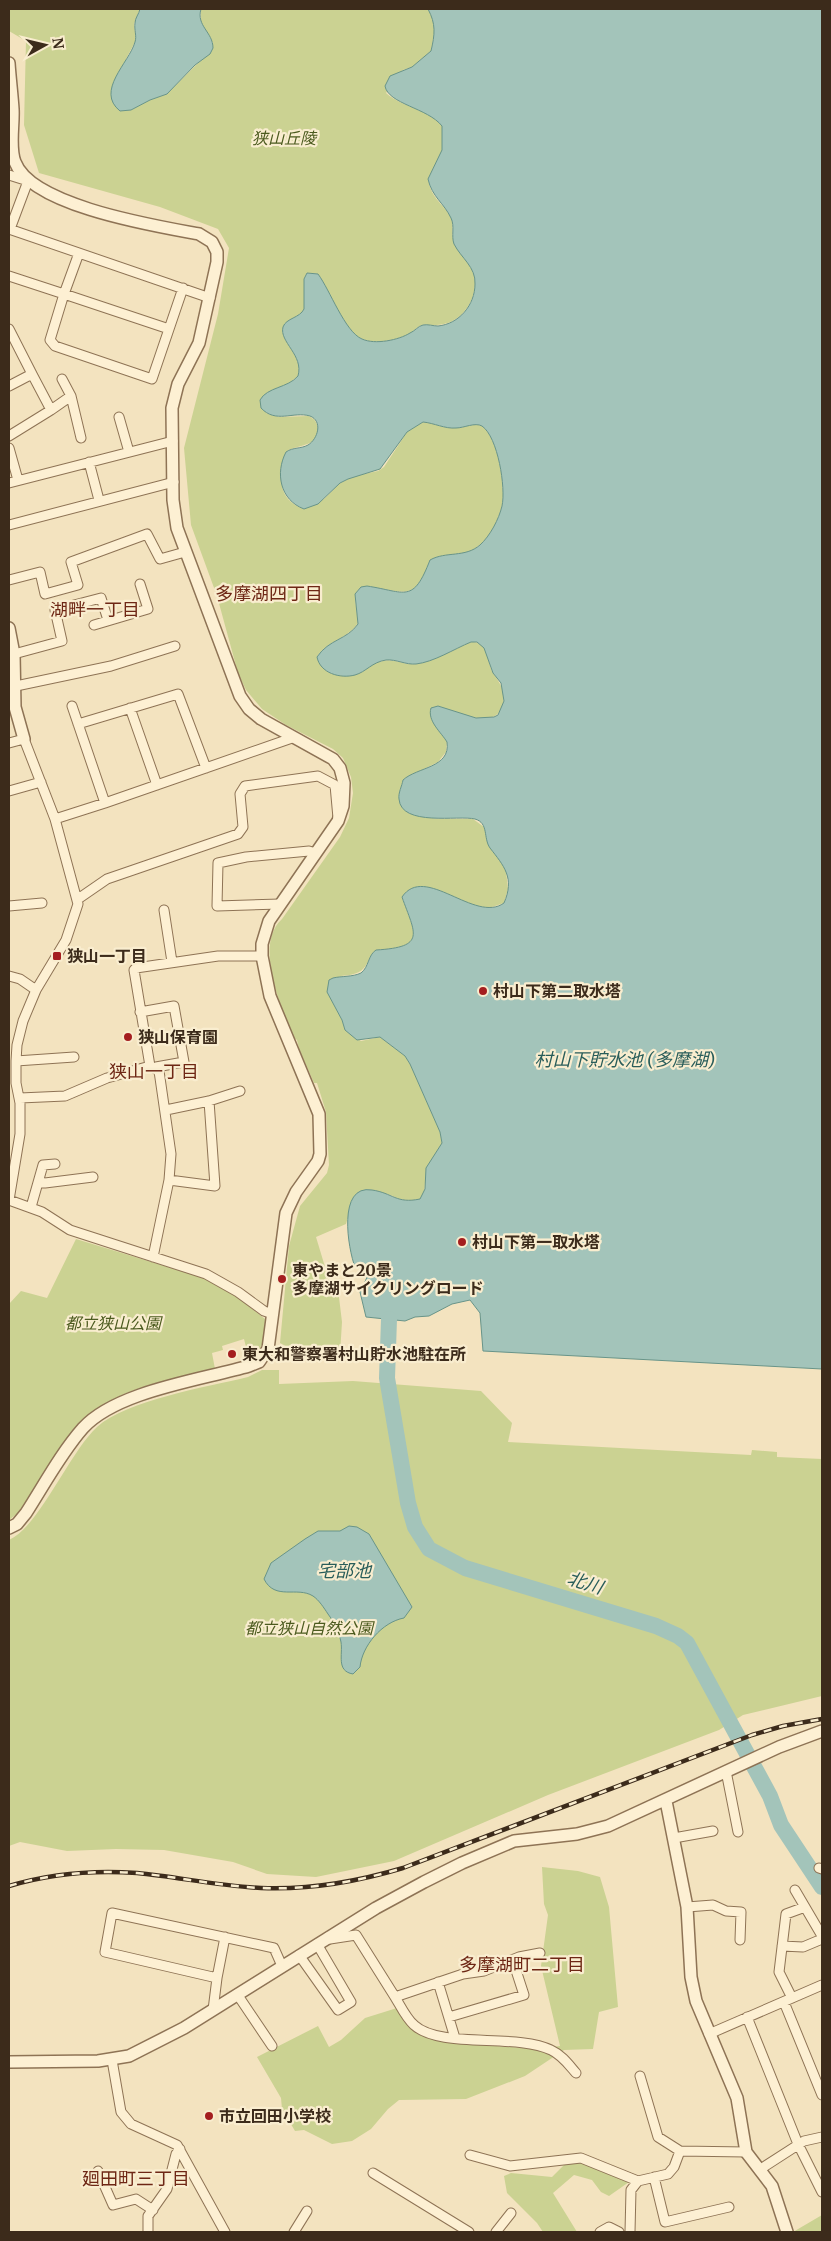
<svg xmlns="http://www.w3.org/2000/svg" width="831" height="2241" font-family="Merriweather,'Noto Sans JP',serif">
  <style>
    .green { fill: #cbd292 }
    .water { fill: #a3c4ba; stroke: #689489 }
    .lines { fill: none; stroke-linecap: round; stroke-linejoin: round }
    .river { stroke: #a3c4ba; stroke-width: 16 }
    .minor-casing { stroke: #8e7355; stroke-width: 11 }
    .tertiary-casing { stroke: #8e7355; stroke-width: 14 }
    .minor { stroke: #fdf0d3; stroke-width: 9 }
    .tertiary { stroke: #fdf0d3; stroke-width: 11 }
    .rail-casing { stroke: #3c2b1b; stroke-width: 4.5 }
    .rail { stroke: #f9edcf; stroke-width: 2.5; stroke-dasharray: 8; stroke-linecap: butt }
    .poi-dot { fill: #a41e1f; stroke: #f9edcf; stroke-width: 2 }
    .labels { text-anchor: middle; stroke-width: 4.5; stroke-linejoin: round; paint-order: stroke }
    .park-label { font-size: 16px; font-style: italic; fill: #4c5b1f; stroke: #f9edcf }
    .poi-label { font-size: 16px; font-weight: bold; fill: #3c2b1b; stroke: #f9edcf; text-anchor: start }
    .neighbourhood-label { font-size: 18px; fill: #6e2715; stroke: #f9edcf }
    .water-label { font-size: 18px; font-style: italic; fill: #295d5a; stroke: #f9edcf }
  </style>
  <rect width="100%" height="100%" fill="#f3e3bf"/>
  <path class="green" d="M9,9h131l-6,15 2,16 -10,19 5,51 19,-10 17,-6 33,-33 13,-18 -12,-19v-15h227l7,12v7l-4,23 -19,16 -9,3 -17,23c17,15 41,15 56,33 2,10 2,20 -1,30 -5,12 -15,17 -11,31 4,12 13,18 20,28 5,8 0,18 4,26 6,14 22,26 21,43 -1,21 -16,40 -38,41 -5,1 -10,-1 -15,0 -4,1 -8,6 -12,9 -12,6 -36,11 -48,5 -17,-6 -33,-49 -44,-65l-11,-1 -3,6v30c-4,9 -17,9 -21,18 -4,15 21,28 15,49l-10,8 -11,5 -11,24 13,4 29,-1c6,2 9,6 10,12 3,19 -22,16 -32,24 -7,23 -10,47 18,57l20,-10 16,-16 14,-7 24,-5 6,-4 23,-35 16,-10c11,1 22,7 33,6 8,0 19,-6 26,-2 16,11 24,62 20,79 -3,15 -13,34 -25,42 -14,11 -32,7 -47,13 -3,6 -4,13 -7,19 -14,26 -44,2 -65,11l-3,8 3,25c-10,16 -32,18 -41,34l13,16c32,8 27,-7 53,-12 12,-3 22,5 34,3 18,-3 37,-15 54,-22 4,0 7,0 11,3 7,5 6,20 11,28 7,10 13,19 10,32 -7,26 -48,7 -65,1l4,27 5,8 -1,11 -8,10 -32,16 -3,2 -4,15 15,20 24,4h35l11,8 6,20 8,8 8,16 2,18 -4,14 -12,4h-10l-80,-10c16,44 22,48 -29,55 -9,19 -11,22 -32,24l-13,17 14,27 3,10 16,11 19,-4 25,19 5,8 30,68 2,11c-5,11 -13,20 -16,32 -2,9 0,17 -5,24 -24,5 -21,-3 -39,-6 -8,-2 -20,2 -28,3l-8,28 -30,13 16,53 6,-1 4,33 -2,32 -45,-3 -15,-8 9,-97 11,-40 27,-33 2,-8 -3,-53 -9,-29h-3l-15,-34 -2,-9 -3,-2c-12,-28 -41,-93 -12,-119l58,-82 9,-19 4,-25 -2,-16 -8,-19 -10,-9 -47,-24 -24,-16 -16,-19 -8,-17 -21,-77 -26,-71 -7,-77 34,-134 11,-66 -11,-19 -58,-22 -121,-34 -15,-48 2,-84 -17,-10z
    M76,1239l128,39 28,15 33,26c-1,18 1,29 -16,40l-5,-20 -22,7 1,4 -11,3 3,16c-53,13 -106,19 -144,63l-53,81 -9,7v-216l12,-13 26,7z
    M262,1370h17v14l74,-3 128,10 31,32 -4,19 243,13 1,-5 25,2v5l45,2v237l-79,19 -24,15 -171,65 -154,66 -78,16 -49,-3 -34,-12 -69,-12 -48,-1 -49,2 -47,-9 -11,4v-306c30,-13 60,-87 88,-113 30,-27 110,-40 151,-50z
    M542,1867l36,4 22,6 9,30 9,100 -19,5 -6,37 -29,1 -39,26 -59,23 -67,1 -11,9 -17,20 -19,12 -20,3 -28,-14 -9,1 -13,-22 -1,-11 -24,-41 61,-31 11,21 12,-7 24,-22 32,-10 26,27 59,10 56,4 22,-3 -19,-80 7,-51 -4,-11z
    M575,2159l10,1 44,22 -20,14 -8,-4 -9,-12 -18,-5 -21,18 24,39h-34l-6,-9 -30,-30 -3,-17 7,-3 41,4 12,-12z
    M822,2215v17h-29z"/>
  <path class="water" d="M140,9h61c-5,17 12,23 12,39l-3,6 -15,11 -28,29 -17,6 -19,10 -11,1c-25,-20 9,-48 15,-69 2,-6 -1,-12 0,-19 0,-5 4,-9 5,-14z
    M428,9h394v1360l-339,-18 -3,-38 -10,-13 -18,4 -23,12 -14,1 -10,4 -39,-4 -6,-25 11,-23 -16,-2c-7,-18 -18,-83 17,-77 21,3 24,14 48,9l5,-10 1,-21 16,-25 -2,-11 -30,-68 -5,-8 -25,-19 -23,3 -12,-10 -3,-10 -15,-28 2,-12 4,-2c8,-2 20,-1 28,-5 8,-6 7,-18 15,-23 51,-3 39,-16 26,-53 23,-34 73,27 102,6 11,-25 0,-37 -14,-55 -7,-10 -1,-25 -15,-29 -16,-4 -74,8 -76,-20 -1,-6 3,-13 4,-19 14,-13 48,-12 44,-38 -6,-10 -20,-21 -16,-34l7,-2 38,12 18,-1 4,-2 6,-14 -3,-18 -8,-10 -9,-25 -7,-6h-6c-17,7 -37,20 -55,22 -10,1 -20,-5 -30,-4 -14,2 -20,12 -31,15 -15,4 -35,-2 -38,-18 12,-18 30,-17 41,-33l-3,-30 6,-7 6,-1c39,6 46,18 63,-26 16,-9 35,-2 50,-15 10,-9 19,-26 22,-39 4,-18 -4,-69 -20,-80 -7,-4 -18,2 -26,2 -11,1 -22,-5 -33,-6l-16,10 -27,37 -32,10 -8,4 -22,21 -14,5c-24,-9 -29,-36 -18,-57 7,-5 15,-3 22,-7 10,-6 15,-24 2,-29 -17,-5 -34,8 -49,-8l-1,-8c7,-13 28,-12 38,-24 6,-21 -19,-34 -15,-49 3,-9 17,-9 21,-18v-30l3,-6 11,1c12,16 27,58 44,65 13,6 37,1 48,-6 5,-2 8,-7 13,-8 5,-1 10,1 15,1 21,-2 37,-21 37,-42 1,-17 -14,-26 -21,-40 -3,-8 1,-18 -3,-26 -7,-15 -19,-21 -23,-39l14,-29v-24c-14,-18 -54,-22 -57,-40l5,-10 22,-9 19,-16c4,-17 5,-27 -3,-42z
    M349,1526l8,1 12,7 43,73 -8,11c-22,4 -42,28 -44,49l-7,7c-17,-3 -10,-19 -12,-32 -2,-10 -7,-20 -13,-28 -4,-6 -9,-14 -15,-18 -16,-10 -38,5 -49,-17l7,-16 34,-24 13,-8h22z"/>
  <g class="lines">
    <path class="river" d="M389,1319l-2,59 21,125 7,24 14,22 36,19 191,58 22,10 9,7 83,153 11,29 41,62"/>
    <defs>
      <path id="minor" d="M9,175l19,6 -18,48
        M9,229l201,69
        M9,276l55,18 15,-41
        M9,329l23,45 -23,12
        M169,329l-105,-35 -14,46 5,6 97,33 31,-91
        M62,379l9,17
        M51,410l20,-14 10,42
        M119,417l10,35
        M9,436l42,-26 -19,-36
        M9,448l9,32
        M89,462l10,38
        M9,483l164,-42
        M9,525l165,-43
        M9,580l31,-8 5,22 33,-9 -7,-23 76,-28 13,25 25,-7
        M94,625l54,-16 -8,-25
        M14,654l48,-13 -7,-31 46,-12 7,22
        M16,686l95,-20 64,-20
        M72,706l33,97
        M130,708l27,77
        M78,724l100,-30 28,74
        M9,743l15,-4 31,80 23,85 -12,36 -30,50 -13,31 -6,24 -1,16v22l4,20v31l-11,66
        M9,791l32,-9
        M55,819l50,-16 187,-65
        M78,899l29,-20 131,-45 5,-7 -3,-33 5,-8 73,-10 17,9 3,33
        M280,904l-63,2 1,-43 28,-6 63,-6 7,2
        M9,906l33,-3
        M164,910l8,52
        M9,976l11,3 16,11
        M140,1012l34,-6 10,56 -28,5
        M16,1061l58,-4
        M150,1066l-16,-96 2,-2 82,-12h44
        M20,1098l45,-2 42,-18 43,-12 9,5 12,83 -2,26 -16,77
        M166,1110l43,-9 31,-10
        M169,1180l46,6 -6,-85
        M39,1182l6,1 48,-6
        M9,1200l33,12 28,18 136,44 32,18 26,19 9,3
        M31,1207l12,-42 12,-1
        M726,1771l12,61
        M674,1838l39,-7
        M819,1868l3,1
        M795,1890l27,46
        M687,1907l26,-2 13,6 15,1 -1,28
        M328,1937l2,2 26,-4 39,62 68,-23 21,-3 35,-14 21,-4
        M782,1946l21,1 19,-8
        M299,1955l39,55 13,-8 -34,-58
        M217,1978l-112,-26 7,-39 162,35 8,18
        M438,1982l17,56
        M237,1994l35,52
        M395,1997c5,8 11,21 19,28 26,24 102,8 137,25 11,5 18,15 25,23
        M792,1998l-13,-26 7,-58 19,-7
        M784,2002l38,93
        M213,2010l4,-32 8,-41
        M449,2017l75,-22 -11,-34
        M747,2017l51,127 24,48
        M709,2034l113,-49
        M112,2060l9,52 10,12 46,21 48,87
        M640,2076l18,61 22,14 66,1
        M470,2155l40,11 71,-8 57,23
        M759,2170l45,-29 18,-4
        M98,2171l15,34 23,-6 17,11
        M373,2173l96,59
        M654,2177l11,45 64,-15
        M148,2232v-16l19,-27 9,-35 4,-5
        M294,2232l13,-21
        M496,2232l15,-19
        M600,2232l9,-5 10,5
        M630,2232l1,-42 7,-9 30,-7 6,-7 6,-16"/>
      <path id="tertiary" d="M9,63c1,15 3,31 4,46 1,16 -4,38 2,53 16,44 141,64 184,72l13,8 5,10v10l-18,81 -21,41 -6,24 1,92 4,28 63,168 9,13 12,10 72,40 7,9 4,15 -1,23 -5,15 -69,100 -7,23v12l8,40 49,118 1,40 -2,7 -22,31 -10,21 -18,136 -9,13 -10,4c-48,14 -132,25 -166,62 -22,25 -39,57 -57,85l-9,11 -8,4
        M9,628l5,26 1,53 9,32
        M666,1801l21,106 4,70 5,24 41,97 9,54 26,34 15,46
        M9,2062l89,-1 31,-5 55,-28 192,-120 48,-26 38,-19 52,-22 63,-7 31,-8 171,-79 43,-16"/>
    </defs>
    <use href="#minor" class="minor-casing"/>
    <use href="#tertiary" class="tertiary-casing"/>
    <use href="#minor" class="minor"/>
    <use href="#tertiary" class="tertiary"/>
    <defs>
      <path id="rail" d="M9,1886c40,-12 86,-16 128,-13 41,4 82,13 124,15 48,2 95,-6 142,-20l349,-133 31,-9 39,-7"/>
    </defs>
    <use href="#rail" class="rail-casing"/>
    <use href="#rail" class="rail"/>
  </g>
  <g class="poi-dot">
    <rect x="52" y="951" width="10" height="10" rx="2.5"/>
    <circle cx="483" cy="991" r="5"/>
    <circle cx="128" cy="1037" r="5"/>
    <circle cx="462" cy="1242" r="5"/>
    <circle cx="282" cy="1279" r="5"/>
    <circle cx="232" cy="1354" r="5"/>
    <circle cx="209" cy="2116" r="5"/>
  </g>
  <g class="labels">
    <g class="park-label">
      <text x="284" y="144">狭山丘陵</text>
      <text x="113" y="1329">都立狭山公園</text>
      <text x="309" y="1634">都立狭山自然公園</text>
    </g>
    <g class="poi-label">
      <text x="67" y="962">狭山一丁目</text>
      <text x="493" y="997">村山下第二取水塔</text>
      <text x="138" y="1043">狭山保育園</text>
      <text x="472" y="1248">村山下第一取水塔</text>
      <text x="292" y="1276">東やまと20景<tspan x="292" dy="18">多摩湖サイクリングロード</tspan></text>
      <text x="242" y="1360">東大和警察署村山貯水池駐在所</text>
      <text x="219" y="2122">市立回田小学校</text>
    </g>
    <g class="neighbourhood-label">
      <text x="269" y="600">多摩湖四丁目</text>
      <text x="95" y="616">湖畔一丁目</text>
      <text x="154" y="1078">狭山一丁目</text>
      <text x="522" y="1971">多摩湖町二丁目</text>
      <text x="136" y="2185">廻田町三丁目</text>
    </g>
    <g class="water-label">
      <text x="625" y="1066">村山下貯水池 (多摩湖)</text>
      <text x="344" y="1577">宅部池</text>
      <text transform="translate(585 1583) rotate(17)" y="6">北川</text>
    </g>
  </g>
  <rect width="831" height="2241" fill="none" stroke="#3c2b1b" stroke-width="20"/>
  <g transform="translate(45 45) rotate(82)" stroke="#f9edcf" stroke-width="4" paint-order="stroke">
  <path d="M0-4L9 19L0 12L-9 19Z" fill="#3c2b1b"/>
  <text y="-8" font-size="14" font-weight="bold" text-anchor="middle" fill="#3c2b1b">N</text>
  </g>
</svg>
